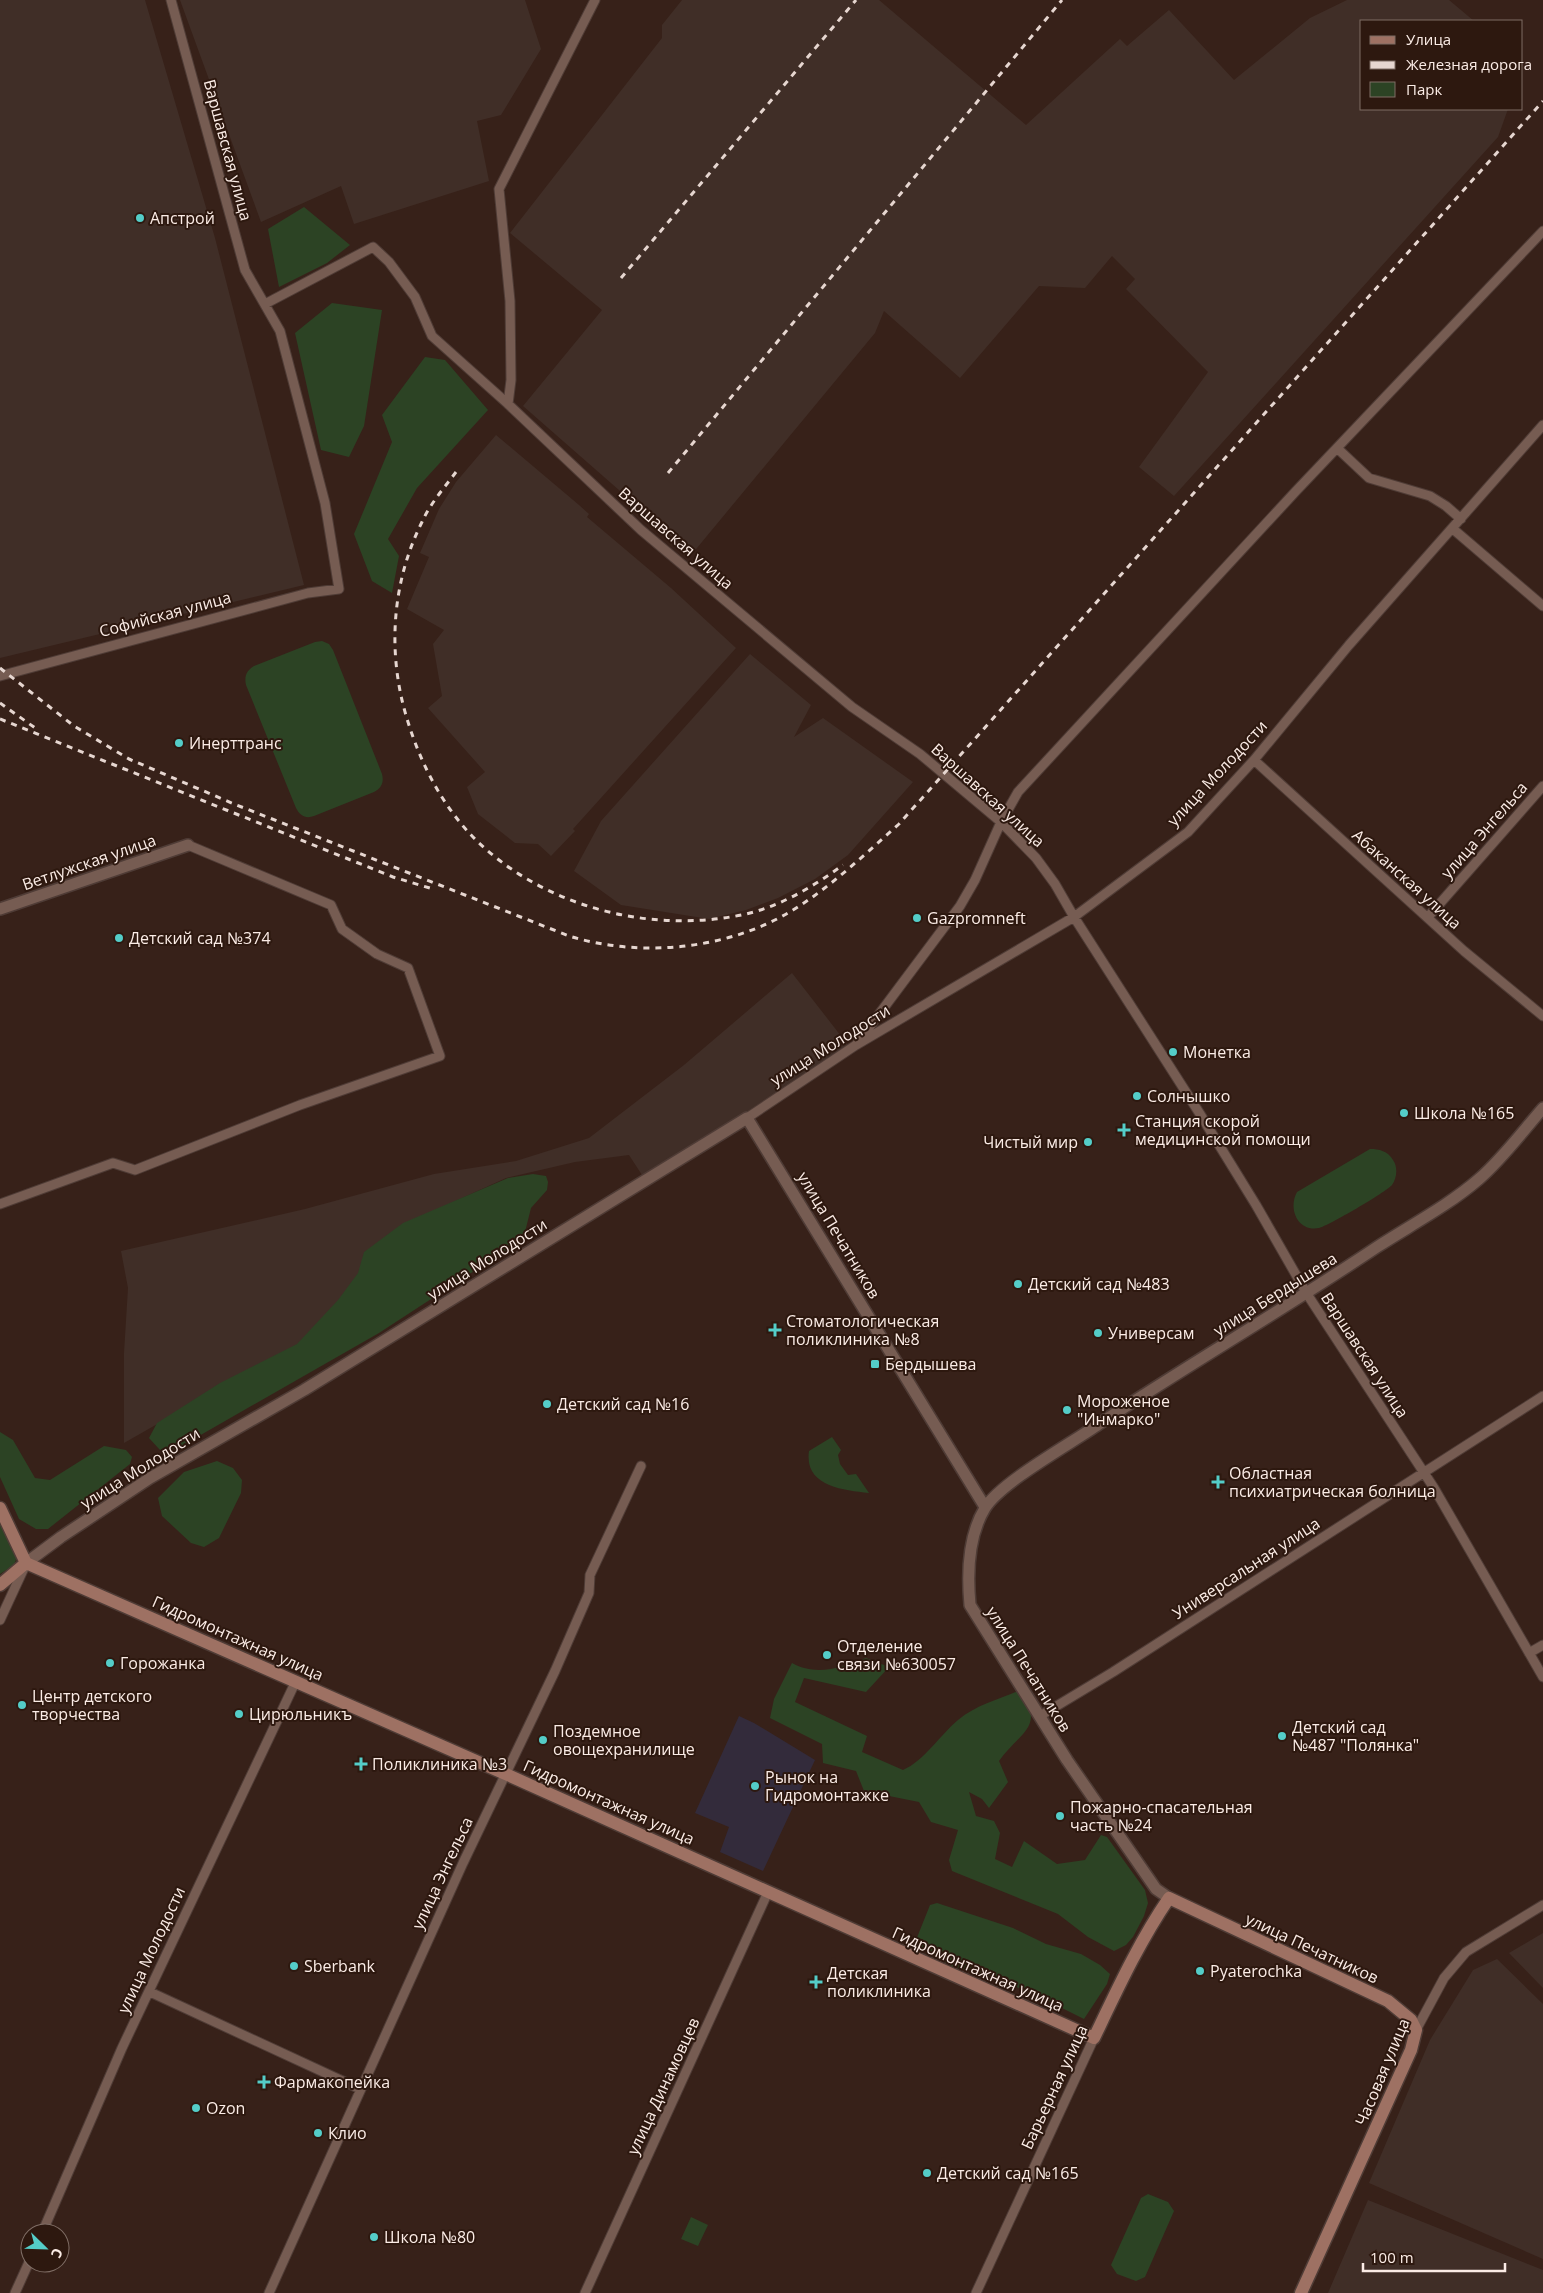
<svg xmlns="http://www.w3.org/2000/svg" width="1543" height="2293" font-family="'Open Sans',sans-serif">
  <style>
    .commercial { fill: #332b3b }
    .industrial { fill: #402e27 }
    .green { fill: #2c4324 }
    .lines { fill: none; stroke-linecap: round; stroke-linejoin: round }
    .minor-casing { stroke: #4f3c36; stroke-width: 11 }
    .tertiary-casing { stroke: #4f3c36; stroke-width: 14 }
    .secondary-casing { stroke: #4f3c36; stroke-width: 15 }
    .minor { stroke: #765c52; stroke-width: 9 }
    .tertiary { stroke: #765c52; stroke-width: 11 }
    .secondary { stroke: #9e7163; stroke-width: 12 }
    .rail { stroke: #e6d6d0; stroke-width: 3; stroke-dasharray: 6 6; stroke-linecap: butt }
    .poi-dot { fill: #54cdc8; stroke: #2d180f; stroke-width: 2 }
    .labels { text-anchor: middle; stroke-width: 4; stroke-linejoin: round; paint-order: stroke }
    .street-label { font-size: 16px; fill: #fbece6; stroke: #2d180f }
    .poi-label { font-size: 16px; fill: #fbece6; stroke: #2d180f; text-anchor: start }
  </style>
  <rect width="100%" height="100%" fill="#372119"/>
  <path class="commercial" d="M739,1716l15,7 61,37 -52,111 -43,-19 9,-25 -34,-14z"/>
  <path class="industrial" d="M0,0h145l70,238 89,347 -304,73z
    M180,0h345l16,49 -40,66 -24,6 12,60 -135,43 -13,-38 -80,36z
    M682,0h197l147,125 94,-86 7,7 42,-36 65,70 76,-62 37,-18h102l25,21h-112v88h146l-10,28 -324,359 -35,-29 69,-95 -82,-83 9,-10 -23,-23 -27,32 -46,-2 -79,92 -76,-67 -9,22 -183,221 -169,-148 79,-96 -92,-77 152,-195v-13z
    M496,435l83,70 10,9 -2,3 84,71 65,60 -163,181 2,2 -24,25 -13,-12 -23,-1 -37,-29 -11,-27 18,-15 -57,-64 14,-12 -9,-52 11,-14 -37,-21 22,-52 -9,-4 19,-44 17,-27z
    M750,654l61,51 -17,32 29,-19 90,64 -65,73 -33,24 -37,19 -32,12 -37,9 -88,-14 -47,-34 27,-50z
    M792,973l56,72 -114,79 -92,51 -13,-20 -54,7 -69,16 -68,31 -78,68 -57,64 -179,102v-90l4,-65 -7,-37 184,-42 129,-35 82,-13 73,-23 95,-73z
    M1543,1933v55l-34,-35z
    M1497,1959l46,45v255l-174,-76 61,-143 43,-70z
    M1368,2200l175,70v23h-215z"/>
  <path class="green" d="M304,207l46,38 -23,18 -48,24 -11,-58z
    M332,303l50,7 -18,116 -15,31 -28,-7 -26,-117z
    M425,357l20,3 43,50 -71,78 -29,51 11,17 -7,37 -20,-12 -18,-47 38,-92 -10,-27z
    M322,641l7,3 4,6 49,124c2,8 0,14 -8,18l-60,24c-8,3 -14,0 -18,-8l-50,-123c-2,-9 1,-15 8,-19l61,-24z
    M1370,1149c9,0 18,2 23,11 5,7 4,18 -1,25 -6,7 -64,41 -73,43 -22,4 -31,-20 -22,-36z
    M533,1174l13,2 2,6 -1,8 -16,18 -6,24 -8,11 -138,90 -201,115 -18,2 -11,-12 8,-15 63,-40 77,-39 41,-44 20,-27 6,-21 39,-29 105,-45z
    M0,1432l13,8 22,38 15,2 54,-34 22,4 6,7 -2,7 -82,65h-12l-17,-10 -19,-42z
    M832,1437l9,13 -3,5 2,9 8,11 8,-1 13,19c-27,-3 -65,-7 -60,-42z
    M217,1461l16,7 9,12 -1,13 -22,45 -15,9 -13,-4 -29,-27 -4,-18 26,-26z
    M0,1518l17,39 -3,8 -14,9z
    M866,1658l23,9 -23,25 -62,-14 -9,24 72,34 -5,16 41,18c21,-9 37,-35 55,-50 18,-15 39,-20 60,-29 31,35 -1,43 -19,70l9,21 -19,26 -7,-9 -13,-7 7,24 18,5 6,12 -5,26 17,8 12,-26 33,23 28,-4 16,-25 6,2 38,53 3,13 -4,13 -11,21 -7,8 -12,6 -26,-14 -30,-23 -106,-43 -3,-11 9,-30 -27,-8 -12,-20 -55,-11 -8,-20 -33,-8 -1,-19 -52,-26 4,-19 18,-36c25,14 50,4 74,-5z
    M937,1903l76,25 33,16 35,10 19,11 10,9 -3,10 -23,35 -42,-21 -49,-21 -41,-11 -32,-17 -4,-9 14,-35z
    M1148,2194l20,8 6,9 -29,66 -9,4 -19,-7 -6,-9 30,-67z
    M691,2217l17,8 -10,21 -17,-7z"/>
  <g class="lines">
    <defs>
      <path id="minor" d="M265,304l108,-57 16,15 26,35 17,39 76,68 133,126 211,177 68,47 81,68 35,36 19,26 19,33 126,197 56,91 51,89 127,194 109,189
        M508,404l3,-24 -1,-79 -11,-112 96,-189
        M1337,448l32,30 61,18 16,10 15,13
        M1453,529l90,77
        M0,676l308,-83 31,-4 -14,-86 -45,-172 -35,-61 -74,-270
        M1254,760l210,191 79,65
        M1428,917l115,-131
        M856,1045l104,-139 15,-26 26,-58 17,-30 278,-301 247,-260
        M747,1118l109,-73 218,-128 114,-85 66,-72 95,-115 194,-220
        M0,1204l113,-41 22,7 165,-65 140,-49 -32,-88 -31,-14 -35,-25 -11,-24 -143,-60
        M0,1620l25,-54
        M1529,1653l14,-8
        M1040,1716l73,-44 430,-276
        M150,1992l210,97
        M1416,2030l28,-52 22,-26 77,-47
        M42,2233l80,-185 173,-365
        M15,2293l15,-33
        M269,2293l194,-430 92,-192 34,-78 1,-18 51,-109
        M585,2293l183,-401
        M976,2293l118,-255"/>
      <path id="tertiary" d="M0,909l188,-64
        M26,1563l35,-26 89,-59 154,-88 443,-272 238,389
        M1169,1898l-13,-9 -89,-129 -97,-155c-3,-32 -2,-69 15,-97 16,-26 87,-65 114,-84 92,-61 187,-116 278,-177 34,-22 72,-42 102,-68 24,-21 43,-47 64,-71"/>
      <path id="secondary" d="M0,1508l26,55
        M26,1563l475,209 593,266c23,-48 45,-96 75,-140l219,103 23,19 5,10 -5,20 -110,243
        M0,1585l26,-22"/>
    </defs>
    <use href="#minor" class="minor-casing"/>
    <use href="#tertiary" class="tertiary-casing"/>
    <use href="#secondary" class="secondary-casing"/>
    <use href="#minor" class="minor"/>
    <use href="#tertiary" class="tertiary"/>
    <use href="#secondary" class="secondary"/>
    <path class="rail" d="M621,278l235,-278
      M456,472c-12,16 -26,32 -34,50 -31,62 -35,134 -14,200 13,42 34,83 65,115 69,70 178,98 273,77 35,-8 68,-28 97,-49
      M668,473l394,-473
      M0,668l74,58 55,33 105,45 335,132c71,22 159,14 224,-26 39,-24 72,-56 106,-86l644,-723
      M0,703l38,27
      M0,719l393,158 40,12"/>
  </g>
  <g class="poi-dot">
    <circle cx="140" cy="218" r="5"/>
    <circle cx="179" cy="743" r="5"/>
    <circle cx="917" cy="918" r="5"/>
    <circle cx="119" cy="938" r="5"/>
    <circle cx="1173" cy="1052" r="5"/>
    <circle cx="1137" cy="1096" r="5"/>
    <circle cx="1404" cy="1113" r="5"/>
    <path d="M1121.5 1122.5h5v5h5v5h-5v5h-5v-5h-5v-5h5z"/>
    <circle cx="1088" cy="1142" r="5"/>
    <circle cx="1018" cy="1284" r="5"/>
    <path d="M772.5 1322.5h5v5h5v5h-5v5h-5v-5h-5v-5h5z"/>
    <circle cx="1098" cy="1333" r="5"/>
    <rect x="870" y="1359" width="10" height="10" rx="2.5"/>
    <circle cx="547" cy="1404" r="5"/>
    <circle cx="1067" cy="1410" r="5"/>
    <path d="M1215.5 1474.5h5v5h5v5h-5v5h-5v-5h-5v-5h5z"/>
    <circle cx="827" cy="1655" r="5"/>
    <circle cx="110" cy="1663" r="5"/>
    <circle cx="22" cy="1705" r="5"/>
    <circle cx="239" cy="1714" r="5"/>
    <circle cx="1282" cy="1736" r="5"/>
    <circle cx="543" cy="1740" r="5"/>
    <path d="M358.5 1756.5h5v5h5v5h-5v5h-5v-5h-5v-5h5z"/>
    <circle cx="755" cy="1786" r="5"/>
    <circle cx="1060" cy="1816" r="5"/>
    <circle cx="294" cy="1966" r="5"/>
    <circle cx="1200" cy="1971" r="5"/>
    <path d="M813.5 1974.5h5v5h5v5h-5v5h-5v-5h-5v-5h5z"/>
    <path d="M261.5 2074.5h5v5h5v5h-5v5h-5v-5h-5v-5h5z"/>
    <circle cx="196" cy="2108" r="5"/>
    <circle cx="318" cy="2133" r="5"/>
    <circle cx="927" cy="2173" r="5"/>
    <circle cx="374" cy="2237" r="5"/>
  </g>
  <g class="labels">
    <g class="street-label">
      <text transform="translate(228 150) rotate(75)" y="6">Варшавская улица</text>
      <text transform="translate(676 538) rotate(41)" y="6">Варшавская улица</text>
      <text transform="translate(165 614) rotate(-15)" y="6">Софийская улица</text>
      <text transform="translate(1217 773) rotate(-47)" y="6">улица Молодости</text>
      <text transform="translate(988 795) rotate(42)" y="6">Варшавская улица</text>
      <text transform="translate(1484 830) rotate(-49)" y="6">улица Энгельса</text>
      <text transform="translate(89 862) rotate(-19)" y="6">Ветлужская улица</text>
      <text transform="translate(1407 879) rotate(42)" y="6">Абаканская улица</text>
      <text transform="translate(830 1045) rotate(-32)" y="6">улица Молодости</text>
      <text transform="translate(839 1235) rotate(59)" y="6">улица Печатников</text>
      <text transform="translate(487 1259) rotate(-32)" y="6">улица Молодости</text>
      <text transform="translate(1275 1294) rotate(-32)" y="6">улица Бердышева</text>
      <text transform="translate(1365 1355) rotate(57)" y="6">Варшавская улица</text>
      <text transform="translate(140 1468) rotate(-32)" y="6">улица Молодости</text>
      <text transform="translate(1246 1568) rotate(-33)" y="6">Универсальная улица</text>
      <text transform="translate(238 1638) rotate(24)" y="6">Гидромонтажная улица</text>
      <text transform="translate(1029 1669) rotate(58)" y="6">улица Печатников</text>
      <text transform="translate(609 1802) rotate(24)" y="6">Гидромонтажная улица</text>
      <text transform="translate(442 1873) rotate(-65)" y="6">улица Энгельса</text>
      <text transform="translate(1312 1948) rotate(25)" y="6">улица Печатников</text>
      <text transform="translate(151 1950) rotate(-65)" y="6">улица Молодости</text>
      <text transform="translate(978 1969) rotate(24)" y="6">Гидромонтажная улица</text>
      <text transform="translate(1382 2072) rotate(-67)" y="6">Часовая улица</text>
      <text transform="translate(663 2086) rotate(-65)" y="6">улица Динамовцев</text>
      <text transform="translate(1054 2087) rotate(-65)" y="6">Барьерная улица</text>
    </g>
    <g class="poi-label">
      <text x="150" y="224">Апстрой</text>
      <text x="189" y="749">Инерттранс</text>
      <text x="927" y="924">Gazpromneft</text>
      <text x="129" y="944">Детский сад №374</text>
      <text x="1183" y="1058">Монетка</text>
      <text x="1147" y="1102">Солнышко</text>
      <text x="1414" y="1119">Школа №165</text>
      <text x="1135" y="1127">Станция скорой<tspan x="1135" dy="18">медицинской помощи</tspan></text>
      <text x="1078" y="1148" text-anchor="end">Чистый мир</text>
      <text x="1028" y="1290">Детский сад №483</text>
      <text x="786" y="1327">Стоматологическая<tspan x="786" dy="18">поликлиника №8</tspan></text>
      <text x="1108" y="1339">Универсам</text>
      <text x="885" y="1370">Бердышева</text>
      <text x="1077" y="1407">Мороженое<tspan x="1077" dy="18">"Инмарко"</tspan></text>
      <text x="557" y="1410">Детский сад №16</text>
      <text x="1229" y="1479">Областная<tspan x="1229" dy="18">психиатрическая болница</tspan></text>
      <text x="837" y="1652">Отделение<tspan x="837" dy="18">связи №630057</tspan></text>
      <text x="120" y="1669">Горожанка</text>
      <text x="32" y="1702">Центр детского<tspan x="32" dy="18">творчества</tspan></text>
      <text x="249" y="1720">Цирюльникъ</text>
      <text x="1292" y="1733">Детский сад<tspan x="1292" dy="18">№487 "Полянка"</tspan></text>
      <text x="553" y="1737">Поздемное<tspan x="553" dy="18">овощехранилище</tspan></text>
      <text x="372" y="1770">Поликлиника №3</text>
      <text x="765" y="1783">Рынок на<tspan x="765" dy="18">Гидромонтажке</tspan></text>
      <text x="1070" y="1813">Пожарно-спасательная<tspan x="1070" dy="18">часть №24</tspan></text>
      <text x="304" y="1972">Sberbank</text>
      <text x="1210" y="1977">Pyaterochka</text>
      <text x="827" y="1979">Детская<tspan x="827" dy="18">поликлиника</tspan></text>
      <text x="274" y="2088">Фармакопейка</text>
      <text x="206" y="2114">Ozon</text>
      <text x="328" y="2139">Клио</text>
      <text x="937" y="2179">Детский сад №165</text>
      <text x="384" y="2243">Школа №80</text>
    </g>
  </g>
  <rect x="1360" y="20" width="162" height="90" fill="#2d180f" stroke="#7f6d65"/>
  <rect x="1370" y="36" width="25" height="8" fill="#9e7163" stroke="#7f6d65"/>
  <text x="1406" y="45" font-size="15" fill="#fbece6">Улица</text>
  <rect x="1370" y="61" width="25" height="8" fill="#e6d6d0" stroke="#7f6d65"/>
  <text x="1406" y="70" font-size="15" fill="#fbece6">Железная дорога</text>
  <rect x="1370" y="82" width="25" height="15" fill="#2c4324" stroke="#7f6d65"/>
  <text x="1406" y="95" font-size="15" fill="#fbece6">Парк</text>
  <g transform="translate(45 2248) rotate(113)"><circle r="24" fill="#2d180f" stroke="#7f6d65"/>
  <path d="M0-4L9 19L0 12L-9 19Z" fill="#54cdc8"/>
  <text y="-8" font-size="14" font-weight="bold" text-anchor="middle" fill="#fbece6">С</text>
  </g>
  <path d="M1363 2263v8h142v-8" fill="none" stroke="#fbece6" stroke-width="2.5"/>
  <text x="1370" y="2263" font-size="15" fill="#fbece6" stroke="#2d180f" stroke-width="4" paint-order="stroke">100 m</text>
</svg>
